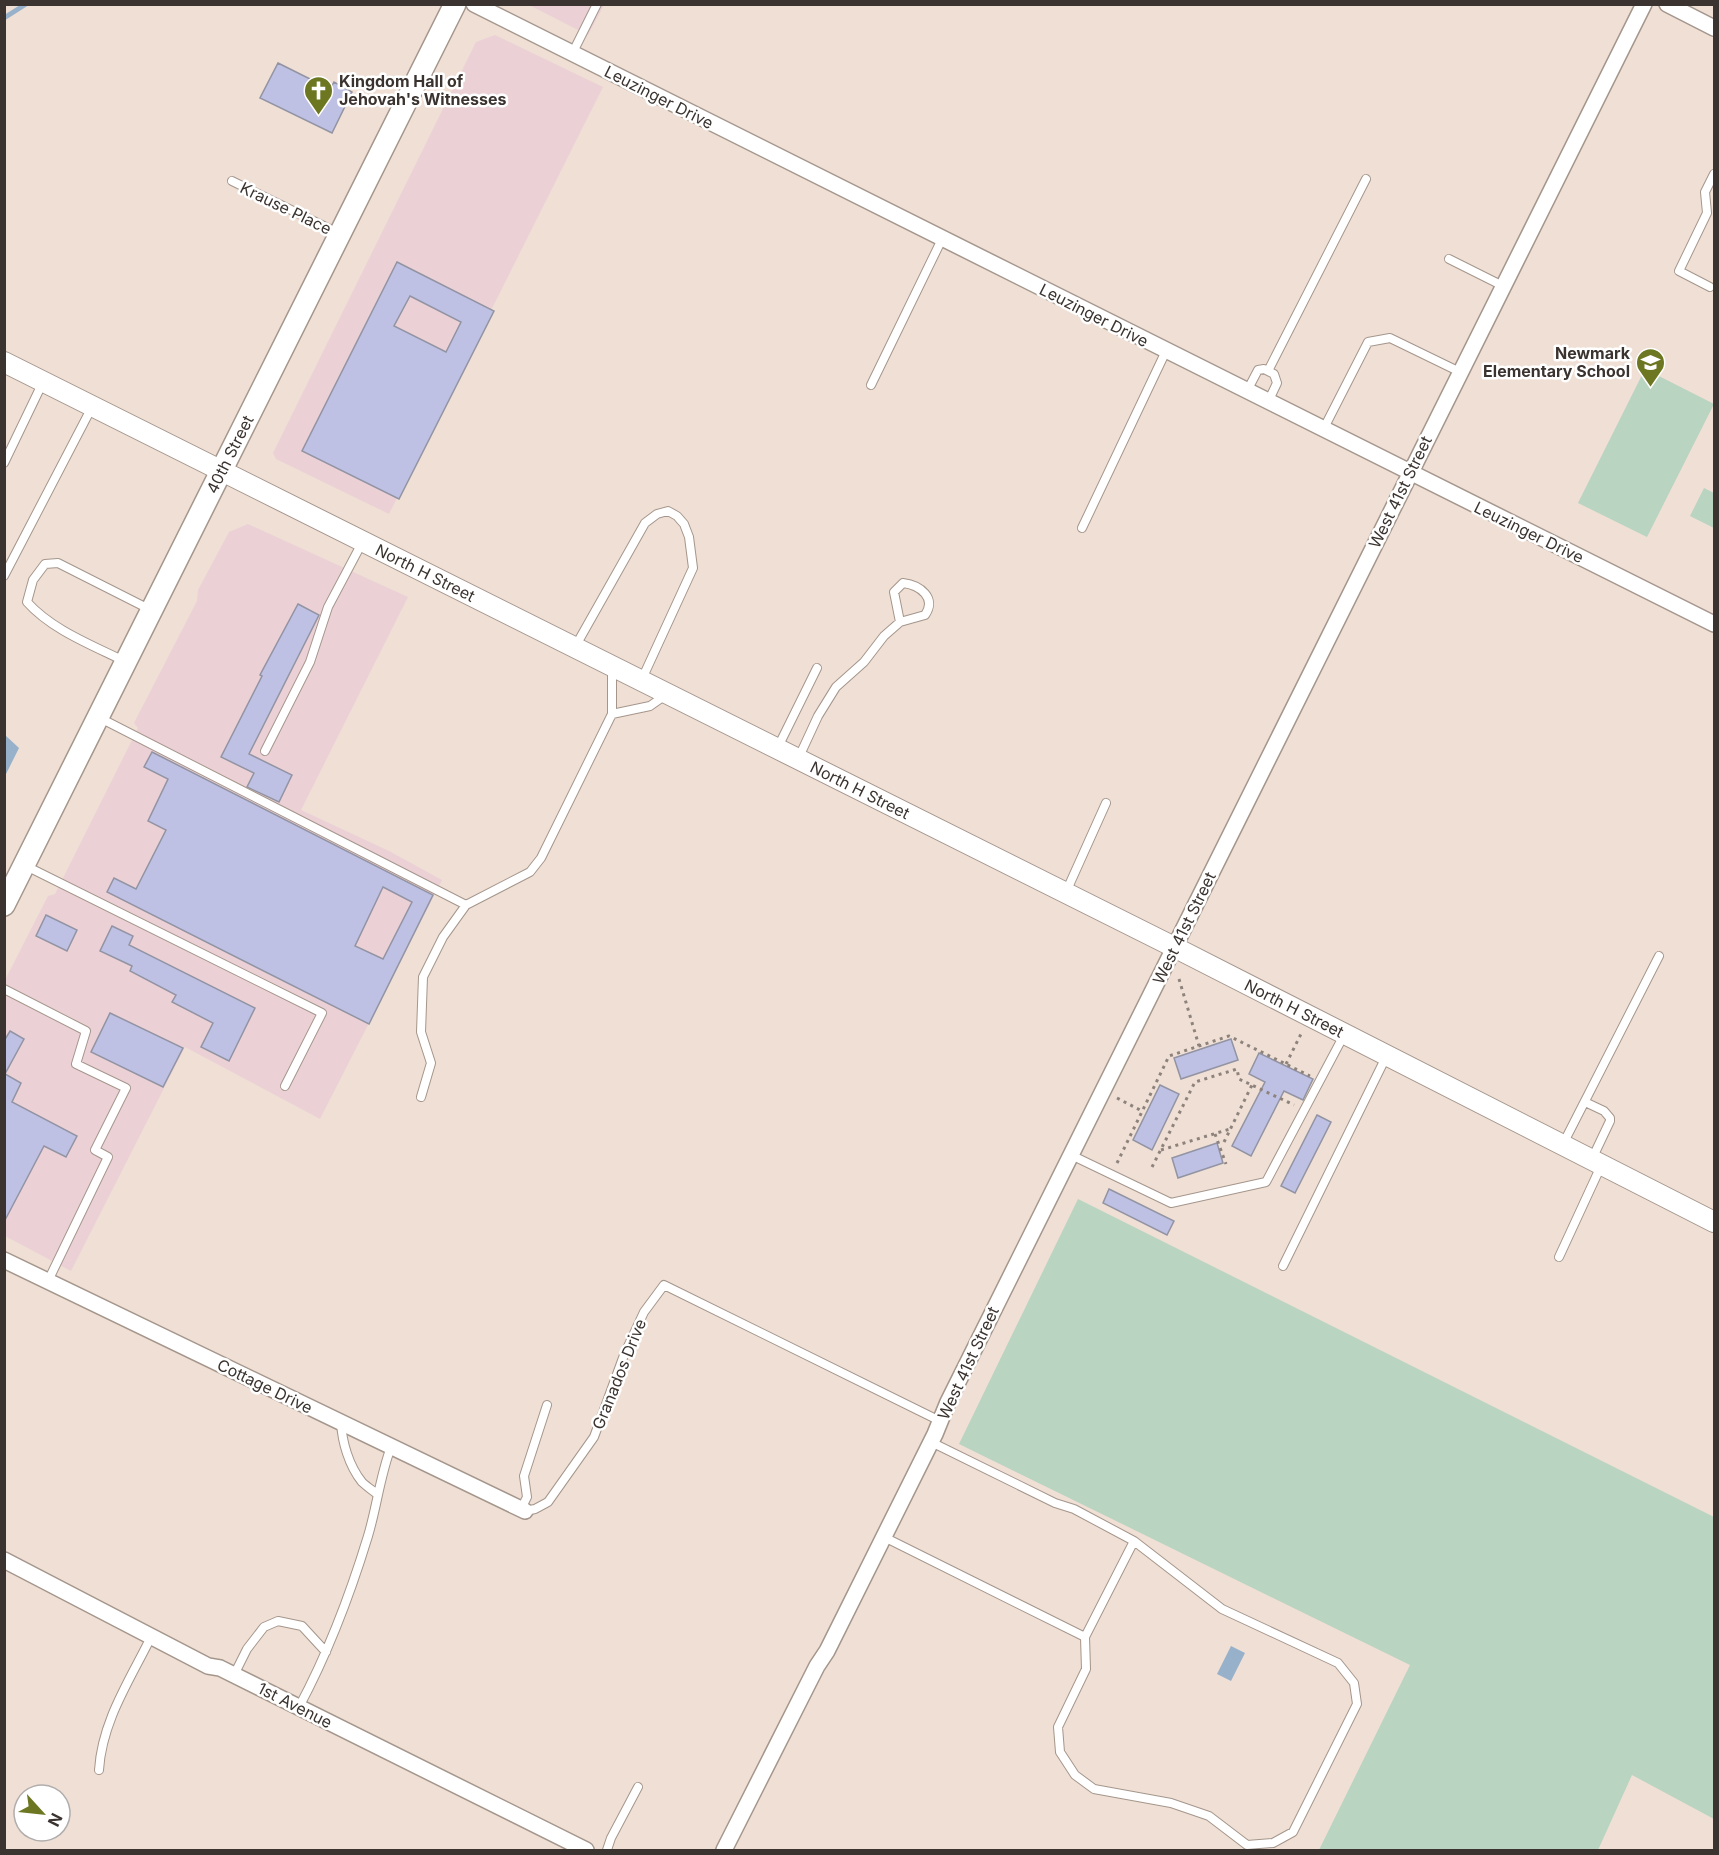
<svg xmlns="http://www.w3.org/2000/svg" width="1719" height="1855" font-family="Inter,sans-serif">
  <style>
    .commercial { fill: #ebd1d6 }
    .green { fill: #b9d4c1 }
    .water { fill: #97b1cb }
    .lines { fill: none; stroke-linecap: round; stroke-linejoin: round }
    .stream { stroke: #97b1cb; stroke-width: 5 }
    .building { fill: #bec1e3; stroke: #9293a3; stroke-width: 1.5; fill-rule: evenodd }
    .service-casing { stroke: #a5968c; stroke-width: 10 }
    .minor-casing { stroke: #a5968c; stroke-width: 18 }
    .tertiary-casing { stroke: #a5968c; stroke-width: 22 }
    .secondary-casing { stroke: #a5968c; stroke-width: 24 }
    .path { stroke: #8e837c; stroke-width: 3; stroke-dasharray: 3 4.5; stroke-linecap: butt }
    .service { stroke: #fff; stroke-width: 8 }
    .minor { stroke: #fff; stroke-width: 15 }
    .tertiary { stroke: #fff; stroke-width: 20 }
    .secondary { stroke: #fff; stroke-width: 21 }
    .labels { text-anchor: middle; stroke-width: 5; stroke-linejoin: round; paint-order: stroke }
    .poi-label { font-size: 16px; font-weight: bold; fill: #3a332f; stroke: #fff; text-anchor: start }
    .street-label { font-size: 16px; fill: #3a332f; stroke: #fff }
  </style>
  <rect width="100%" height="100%" fill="#efdfd4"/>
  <path class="commercial" d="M529,5h75l-16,30z
    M495,35l108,52 -214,427 -113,-55 -3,-6 203,-411z
    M248,524l160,73 -107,213 88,41 53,29 -122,239 -135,-72 -114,224 -66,-35 -1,-254 44,-86 7,-2 83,-166 -4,-5 63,-122 1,-11 31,-58z"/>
  <path class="green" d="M1645,369l69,35 -67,133 -69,-34z
    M1704,488l10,5v35l-24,-12z
    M1078,1199l636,318v302l-82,-44 -34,75h-279l91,-185 -451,-221z"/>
  <path class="water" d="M5,735l14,13 -14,28z
    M1231,1646l14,7 -14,28 -14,-7z"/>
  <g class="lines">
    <path class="stream" d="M4,18l22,-14"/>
  </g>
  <path class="building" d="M278,63l52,26 4,-7 18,10 -20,41 -72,-35z
    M397,262l97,49 -95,188 -97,-48zM410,296l51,26 -15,30 -52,-26z
    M298,604l21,11 -70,139 43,21 -13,27 -32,-15 7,-14 -33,-16 41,-81 -2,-1z
    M152,752l281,143 -64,129 -262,-132 7,-14 22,11 30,-59 -18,-9 20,-42 -24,-12zM383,887l29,15 -29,57 -28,-13z
    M46,915l31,15 -10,21 -31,-15z
    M112,926l21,10 -4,9 126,63 -26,53 -28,-14 12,-24 -41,-21 4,-7 -46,-24 2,-5 -32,-15z
    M110,1013l73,35 -20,39 -72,-35z
    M10,1031l14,8 -19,35 16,9 -9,19 65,34 -11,21 -22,-11 -40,76v-181z
    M1231,1039l7,21 -57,19 -7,-21z
    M1259,1053l54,26 -10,21 -19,-9 -33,65 -19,-10 33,-64 -16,-8z
    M1160,1085l19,9 -27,56 -19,-10z
    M1317,1115l14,7 -36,71 -14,-7z
    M1217,1143l6,20 -45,15 -6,-20z
    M1109,1189l65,32 -7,14 -64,-32z"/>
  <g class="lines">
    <defs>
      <path id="service" d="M572,54l25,-50
        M232,181l106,52
        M1449,259l54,27
        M1710,287l-31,-16 28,-58 -2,-21 9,-18
        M1268,371l98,-192
        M871,385l71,-146
        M1247,391l11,-21 6,-1 10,5 3,9 -9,19
        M1323,430l45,-88 22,-4 70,34
        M4,463l39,-81
        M1082,528l84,-177
        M4,576l88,-169
        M575,647l70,-124 12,-9 11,-3 9,5 7,8 5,13 4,31 -51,111
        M126,662c-34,-17 -74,-32 -99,-60l6,-22 12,-16 13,-1 93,47
        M612,668v46l38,-8 17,-12
        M100,718l366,187
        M778,747l39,-79
        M265,751l45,-89 18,-55 35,-66
        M799,757l19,-41 18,-29 28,-25 20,-26 16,-14 25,-7c12,-17 -5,-30 -22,-32l-9,9 6,30
        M26,866l296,147 -37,73
        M1066,892l40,-89
        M4,989l82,42 -10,33 50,24 -31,62 13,7 -60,124
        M421,1097l10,-34 -10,-31 2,-55 20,-40 23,-32 64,-33 11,-14 71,-144
        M1585,1102l19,9 6,7v3l-18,38
        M1563,1144l96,-188
        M1071,1155l100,48 95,-21 78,-147
        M1559,1257l42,-91
        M1283,1266l103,-209
        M341,1422c1,20 8,44 21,60 4,4 10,8 15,12
        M521,1509l6,-12 -3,-21 23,-71
        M525,1511l10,-2 13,-7 46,-65 30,-82 20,-43 20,-27 276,136
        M884,1537l201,100 1,32 -28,58 2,25 15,23 19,14 77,14 38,13 38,29 26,-2 20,-11 64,-128 -3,-21 -16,-20 -116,-54 -88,-68 -60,-32 -19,-6 -124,-61
        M1085,1637l49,-96
        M234,1675l13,-26 17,-22 14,-6 24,5 24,26
        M299,1707c29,-54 51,-112 69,-171 9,-30 12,-60 23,-89
        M99,1770c3,-49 31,-90 52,-133
        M607,1850l4,-12 27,-51"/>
      <path id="minor" d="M474,4l1240,620
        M1667,4l47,24
        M4,1260l521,251
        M4,1560l204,106 12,2 366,182
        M724,1850l93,-184 10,-15 108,-217 13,-32 696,-1398"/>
      <g id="tertiary">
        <path id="s1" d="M4,362l1170,585 540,275"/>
      </g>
      <g id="secondary">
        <path id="s2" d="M4,905l451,-901"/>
      </g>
    </defs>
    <use href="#service" class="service-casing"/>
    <use href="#minor" class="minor-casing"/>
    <use href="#tertiary" class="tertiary-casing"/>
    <use href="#secondary" class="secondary-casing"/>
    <path class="path" d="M1179,979l20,67
      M1286,1064l16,-32
      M1117,1098l25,13
      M1215,1134l11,30
      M1224,1142l28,-57
      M1161,1150l69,-21
      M1117,1163l52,-107 60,-20 81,40
      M1152,1167l43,-85 42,-13 2,10 55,26"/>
    <use href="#service" class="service"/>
    <use href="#minor" class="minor"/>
    <use href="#tertiary" class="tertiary"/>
    <use href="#secondary" class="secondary"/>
  </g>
  <defs>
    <symbol id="church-pin" viewBox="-11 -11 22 30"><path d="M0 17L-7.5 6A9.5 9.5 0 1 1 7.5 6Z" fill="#6d7722" stroke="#fff"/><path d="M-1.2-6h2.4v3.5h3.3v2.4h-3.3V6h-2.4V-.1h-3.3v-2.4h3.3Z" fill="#fff"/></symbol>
    <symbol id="school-pin" viewBox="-11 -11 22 30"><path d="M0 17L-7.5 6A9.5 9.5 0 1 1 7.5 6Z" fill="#6d7722" stroke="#fff"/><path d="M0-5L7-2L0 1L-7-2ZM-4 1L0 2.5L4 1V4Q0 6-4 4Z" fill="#fff"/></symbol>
  </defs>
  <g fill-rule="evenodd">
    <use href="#church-pin" x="302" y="74" width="33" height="45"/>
    <use href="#school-pin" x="1634" y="346" width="33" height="45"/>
  </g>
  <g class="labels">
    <g class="poi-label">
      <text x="339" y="87">Kingdom Hall of<tspan x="339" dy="18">Jehovah's Witnesses</tspan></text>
      <text x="1630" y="359" text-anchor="end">Newmark<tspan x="1630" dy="18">Elementary School</tspan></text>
    </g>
    <g class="street-label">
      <text transform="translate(659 97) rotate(27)" y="6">Leuzinger Drive</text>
      <text transform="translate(286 208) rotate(26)" y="6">Krause Place</text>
      <text transform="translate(1094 315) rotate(27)" y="6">Leuzinger Drive</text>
      <text dy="6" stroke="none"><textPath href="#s2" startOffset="504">40th Street</textPath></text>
      <text transform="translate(1400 492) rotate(-64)" y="6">West 41st Street</text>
      <text transform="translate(1529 532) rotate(26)" y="6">Leuzinger Drive</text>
      <text dy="6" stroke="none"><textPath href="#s1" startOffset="471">North H Street</textPath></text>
      <text dy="6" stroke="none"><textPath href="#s1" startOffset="957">North H Street</textPath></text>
      <text transform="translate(1184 928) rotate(-64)" y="6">West 41st Street</text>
      <text dy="6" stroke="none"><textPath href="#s1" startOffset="1443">North H Street</textPath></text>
      <text transform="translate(968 1363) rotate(-65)" y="6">West 41st Street</text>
      <text transform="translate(619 1374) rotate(-68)" y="6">Granados Drive</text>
      <text transform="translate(265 1386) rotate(26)" y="6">Cottage Drive</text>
      <text transform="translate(295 1705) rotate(27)" y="6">1st Avenue</text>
    </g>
  </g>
  <rect width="1719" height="1855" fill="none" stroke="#3a332f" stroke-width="12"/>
  <g transform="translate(42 1813) rotate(117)"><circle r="28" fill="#ffffff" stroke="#b0adac" stroke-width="1.5"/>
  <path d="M0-4.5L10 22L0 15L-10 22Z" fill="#6d7722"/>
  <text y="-9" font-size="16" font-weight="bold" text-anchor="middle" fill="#3a332f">N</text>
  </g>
</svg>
